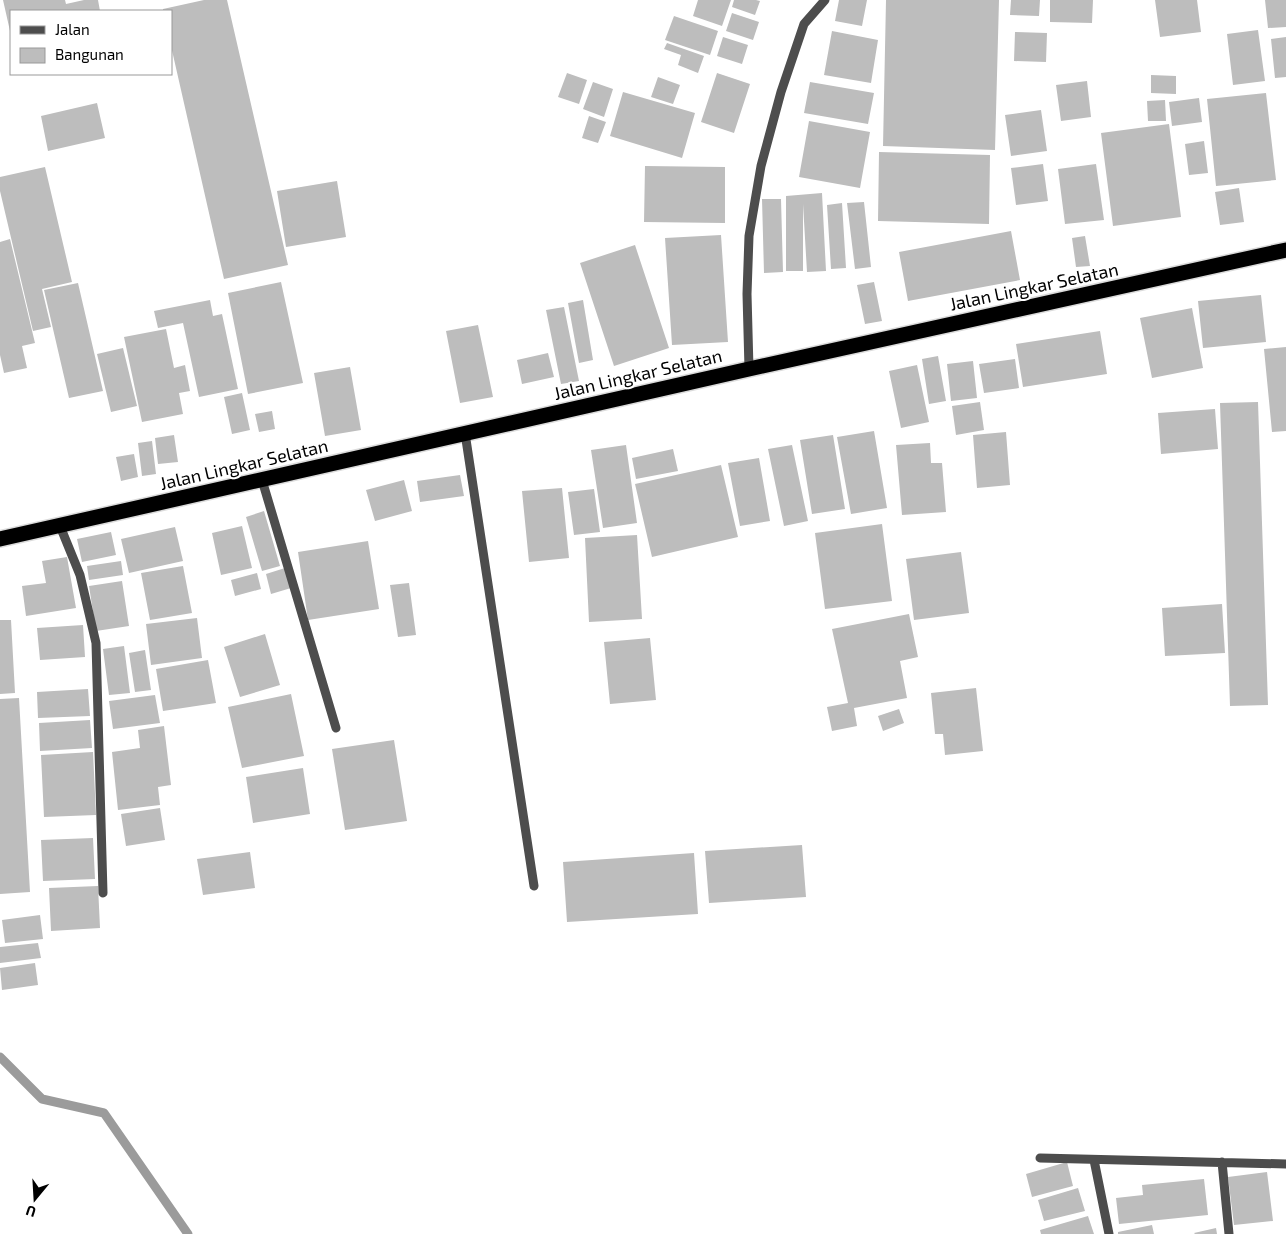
<svg xmlns="http://www.w3.org/2000/svg" width="1286" height="1234" font-family="'Exo 2',sans-serif">
  <style>
    .lines { fill: none; stroke-linecap: round; stroke-linejoin: round }
    .stream { stroke: #9b9b9b; stroke-width: 9 }
    .building { fill: #bdbdbd }
    .highway-casing { stroke: #dbdbdb; stroke-width: 18 }
    .minor { stroke: #4d4d4d; stroke-width: 9 }
    .highway { stroke: #000; stroke-width: 15 }
    .labels { text-anchor: middle; stroke-width: 4; stroke-linejoin: round; paint-order: stroke }
    .street-label { font-size: 18px; fill: #000; stroke: #fff }
  </style>
  <rect width="100%" height="100%" fill="#fff"/>
  <g class="lines">
    <path class="stream" d="M0,1057l42,42 62,14 84,121"/>
  </g>
  <path class="building" d="M3,0h62l1,4 18,-4h14l2,11h-89l-1,20z
    M204,0h23l61,265 -64,14 -53,-233v-35h-8v-2z
    M698,0h33l-9,26 -29,-10z
    M734,0h22l4,1 -5,14 -23,-8z
    M839,0h28l-5,26 -27,-5z
    M886,0h113l-4,150 -112,-4z
    M1011,0h29l-1,16 -29,-1z
    M1050,0h43l-1,23 -42,-1z
    M1155,0h42l4,32 -41,5z
    M1265,0h21v27l-18,1z
    M732,13l27,9 -6,18 -27,-9z
    M674,16l44,15 -8,24 -45,-15z
    M1258,30l7,51 -32,4 -6,-51z
    M832,31l46,9 -7,43 -47,-8z
    M1015,32l32,1 -1,29 -32,-1z
    M723,37l25,8 -6,19 -25,-8z
    M1286,37v40l-11,1 -4,-39z
    M667,43l37,13 -6,17 -20,-8 3,-10 -17,-6z
    M567,73l20,7 -8,24 -21,-7z
    M717,73l33,11 -16,49 -33,-11z
    M1151,75l25,1v18l-25,-1z
    M658,77l22,8 -7,19 -22,-7z
    M1087,81l4,36 -30,4 -5,-36z
    M593,82l20,7 -9,28 -21,-8z
    M810,82l64,11 -6,31 -64,-11z
    M623,92l72,21 -13,45 -72,-22z
    M1266,93l10,87 -60,6 -9,-87z
    M1199,98l3,24 -30,4 -3,-24z
    M1165,100l1,21h-18l-1,-20z
    M97,103l8,35 -57,13 -7,-35z
    M1041,110l6,41 -36,5 -6,-41z
    M589,116l17,6 -8,21 -16,-5z
    M809,121l61,11 -10,56 -61,-11z
    M1169,124l12,93 -68,9 -12,-93z
    M1204,141l4,32 -19,2 -4,-31z
    M879,152l111,3 -1,69 -111,-3z
    M1043,164l5,37 -32,4 -5,-37z
    M1096,164l8,56 -39,4 -7,-55z
    M645,166l80,1v56l-81,-1z
    M45,167l27,115 -30,7 9,38 -18,4 -33,-140v-14z
    M337,181l9,56 -60,10 -9,-56z
    M1239,188l5,34 -24,3 -5,-33z
    M822,193l4,78 -19,1 -4,-68v67h-17v-75z
    M762,199h19l2,73 -19,1z
    M864,202l7,65 -16,2 -8,-66z
    M842,203l4,65 -15,1 -4,-64z
    M1011,231l9,49 -112,21 -9,-49z
    M721,235l7,107 -56,3 -7,-107z
    M1085,236l5,30 -14,1 -4,-29z
    M10,239l25,104 -13,3 5,22 -23,5 -4,-18v-113z
    M635,245l34,103 -55,18 -34,-103z
    M281,282l22,101 -55,11 -20,-101z
    M874,282l8,39 -17,3 -8,-39z
    M78,283l25,108 -34,7 -25,-108z
    M1261,295l5,47 -63,6 -5,-47z
    M210,300l3,16 9,-2 16,75 -39,8 -16,-74 -25,5 -4,-17z
    M583,300l10,60 -14,3 -11,-60z
    M564,307l15,74 -18,3 -15,-74z
    M1192,308l11,60 -51,10 -12,-60z
    M478,325l15,72 -33,6 -14,-72z
    M166,329l8,39 11,-3 5,26 -11,2 4,21 -41,8 -18,-85z
    M1100,331l7,43 -84,13 -7,-43z
    M1286,347v84l-14,1 -8,-83z
    M123,348l14,58 -26,6 -14,-58z
    M548,353l6,24 -32,7 -5,-24z
    M938,356l8,45 -17,3 -7,-45z
    M1015,359l4,29 -35,5 -5,-29z
    M973,361l4,37 -26,3 -4,-37z
    M917,365l12,57 -28,6 -12,-57z
    M350,367l11,63 -36,6 -11,-63z
    M242,393l8,37 -18,4 -8,-37z
    M980,402l4,28 -28,5 -4,-29z
    M1258,402l10,303 -38,1 -10,-303z
    M1215,409l3,40 -57,5 -3,-41z
    M272,411l3,18 -16,3 -4,-18z
    M874,431l13,77 -36,6 -14,-77z
    M1006,432l4,53 -33,3 -4,-53z
    M174,435l4,27 -20,2 -3,-26z
    M833,435l12,74 -33,5 -12,-74z
    M152,441l4,33 -14,2 -4,-33z
    M930,443l1,20h11l4,49 -44,3 -6,-70z
    M626,445l11,78 -34,5 -12,-78z
    M792,445l16,76 -24,5 -16,-77z
    M673,449l5,22 -42,8 -4,-21z
    M134,454l4,23 -17,4 -5,-24z
    M759,458l11,63 -30,5 -12,-63z
    M721,465l17,72 -86,20 -17,-73z
    M460,475l4,21 -44,6 -3,-21z
    M404,480l8,31 -37,10 -9,-31z
    M562,488l7,70 -40,4 -7,-71z
    M594,489l6,43 -26,3 -6,-43z
    M264,511l16,55 -18,5 -16,-54z
    M882,524l10,77 -67,8 -10,-76z
    M242,526l10,42 -31,7 -9,-42z
    M175,527l8,34 -54,12 -8,-34z
    M111,532l5,23 -34,7 -5,-23z
    M637,535l5,84 -53,3 -4,-84z
    M368,541l11,68 -71,11 -10,-68z
    M961,552l8,61 -55,7 -8,-61z
    M67,557l9,51 -50,8 -4,-30 24,-3 -4,-22z
    M121,561l2,14 -34,5 -2,-14z
    M183,566l9,47 -42,7 -9,-47z
    M285,568l6,20 -20,6 -5,-20z
    M257,573l4,16 -26,7 -4,-16z
    M122,581l7,45 -33,5 -7,-45z
    M409,583l7,52 -18,2 -8,-52z
    M1222,604l3,49 -60,3 -3,-48z
    M909,614l9,43 -18,4 7,37 -53,10 3,18 -25,5 -5,-24 21,-4 -16,-74z
    M197,618l5,40 -51,7 -5,-41z
    M0,620h11l4,73 -15,1z
    M83,625l2,32 -45,3 -3,-32z
    M265,634l15,51 -40,12 -16,-50z
    M650,638l6,62 -46,4 -6,-62z
    M124,646l6,47 -21,2 -6,-46z
    M145,650l6,40 -16,2 -6,-39z
    M208,660l8,43 -53,8 -7,-42z
    M976,688l7,63 -38,4 -2,-21h-8l-4,-41z
    M88,689l2,27 -52,2 -1,-26z
    M291,694l13,62 -62,12 -14,-61z
    M155,695l5,28 -47,6 -4,-28z
    M19,698l11,194 -30,2v-195z
    M899,709l5,14 -21,8 -5,-15z
    M90,720l2,28 -52,3 -1,-28z
    M164,726l7,59 -13,2 2,18 -42,5 -6,-58 28,-4 -2,-18z
    M394,740l13,81 -62,9 -13,-81z
    M93,752l3,63 -52,2 -3,-62z
    M303,768l7,46 -57,9 -7,-46z
    M160,808l5,32 -39,6 -5,-32z
    M93,838l2,41 -52,2 -2,-41z
    M802,845l4,52 -97,6 -4,-52z
    M250,852l5,36 -52,7 -6,-36z
    M694,853l4,61 -131,8 -4,-60z
    M98,886l2,42 -49,3 -2,-43z
    M40,915l3,24 -38,4 -3,-23z
    M38,943l3,15 -41,5v-16z
    M35,963l3,22 -36,5 -2,-22z
    M1067,1162l6,24 -41,11 -6,-23z
    M1267,1172l6,49 -39,4 -6,-48z
    M1204,1179l4,36 -89,9 -3,-26 27,-3 -1,-10z
    M1078,1188l7,23 -41,10 -6,-21z
    M1088,1216l6,18h-53l-1,-4z
    M1152,1225l2,9h-36v-2z
    M1216,1228l1,6h-22l-1,-1z"/>
  <g class="lines">
    <defs>
      <path id="highway" d="M0,539l749,-170 537,-119"/>
    </defs>
    <use href="#highway" class="highway-casing"/>
    <path class="minor" d="M749,369l-2,-75 2,-58 12,-70 20,-74 23,-68 21,-24
      M465,433l69,453
      M262,480l74,248
      M60,526l20,49 16,68 7,250
      M1040,1158l246,6
      M1094,1160l15,74
      M1222,1162l7,72"/>
    <use href="#highway" class="highway"/>
  </g>
  <g class="labels">
    <g class="street-label">
      <text transform="translate(1034 287) rotate(-12)" y="6">Jalan Lingkar Selatan</text>
      <text transform="translate(638 375) rotate(-13)" y="6">Jalan Lingkar Selatan</text>
      <text transform="translate(244 465) rotate(-13)" y="6">Jalan Lingkar Selatan</text>
    </g>
  </g>
  <rect x="10" y="10" width="162" height="65" fill="#ffffff" stroke="#999999"/>
  <rect x="20" y="26" width="25" height="8" fill="#4d4d4d" stroke="#999999"/>
  <text x="55" y="35" font-size="15" fill="#000000">Jalan</text>
  <rect x="20" y="48" width="25" height="15" fill="#bdbdbd" stroke="#999999"/>
  <text x="55" y="60" font-size="15" fill="#000000">Bangunan</text>
  <g transform="translate(35 1199) rotate(198)" stroke="#ffffff" stroke-width="4" paint-order="stroke">
  <path d="M0-4L9 19L0 12L-9 19Z" fill="#000000"/>
  <text y="-8" font-size="14" font-weight="bold" text-anchor="middle" fill="#000000">U</text>
  </g>
</svg>
